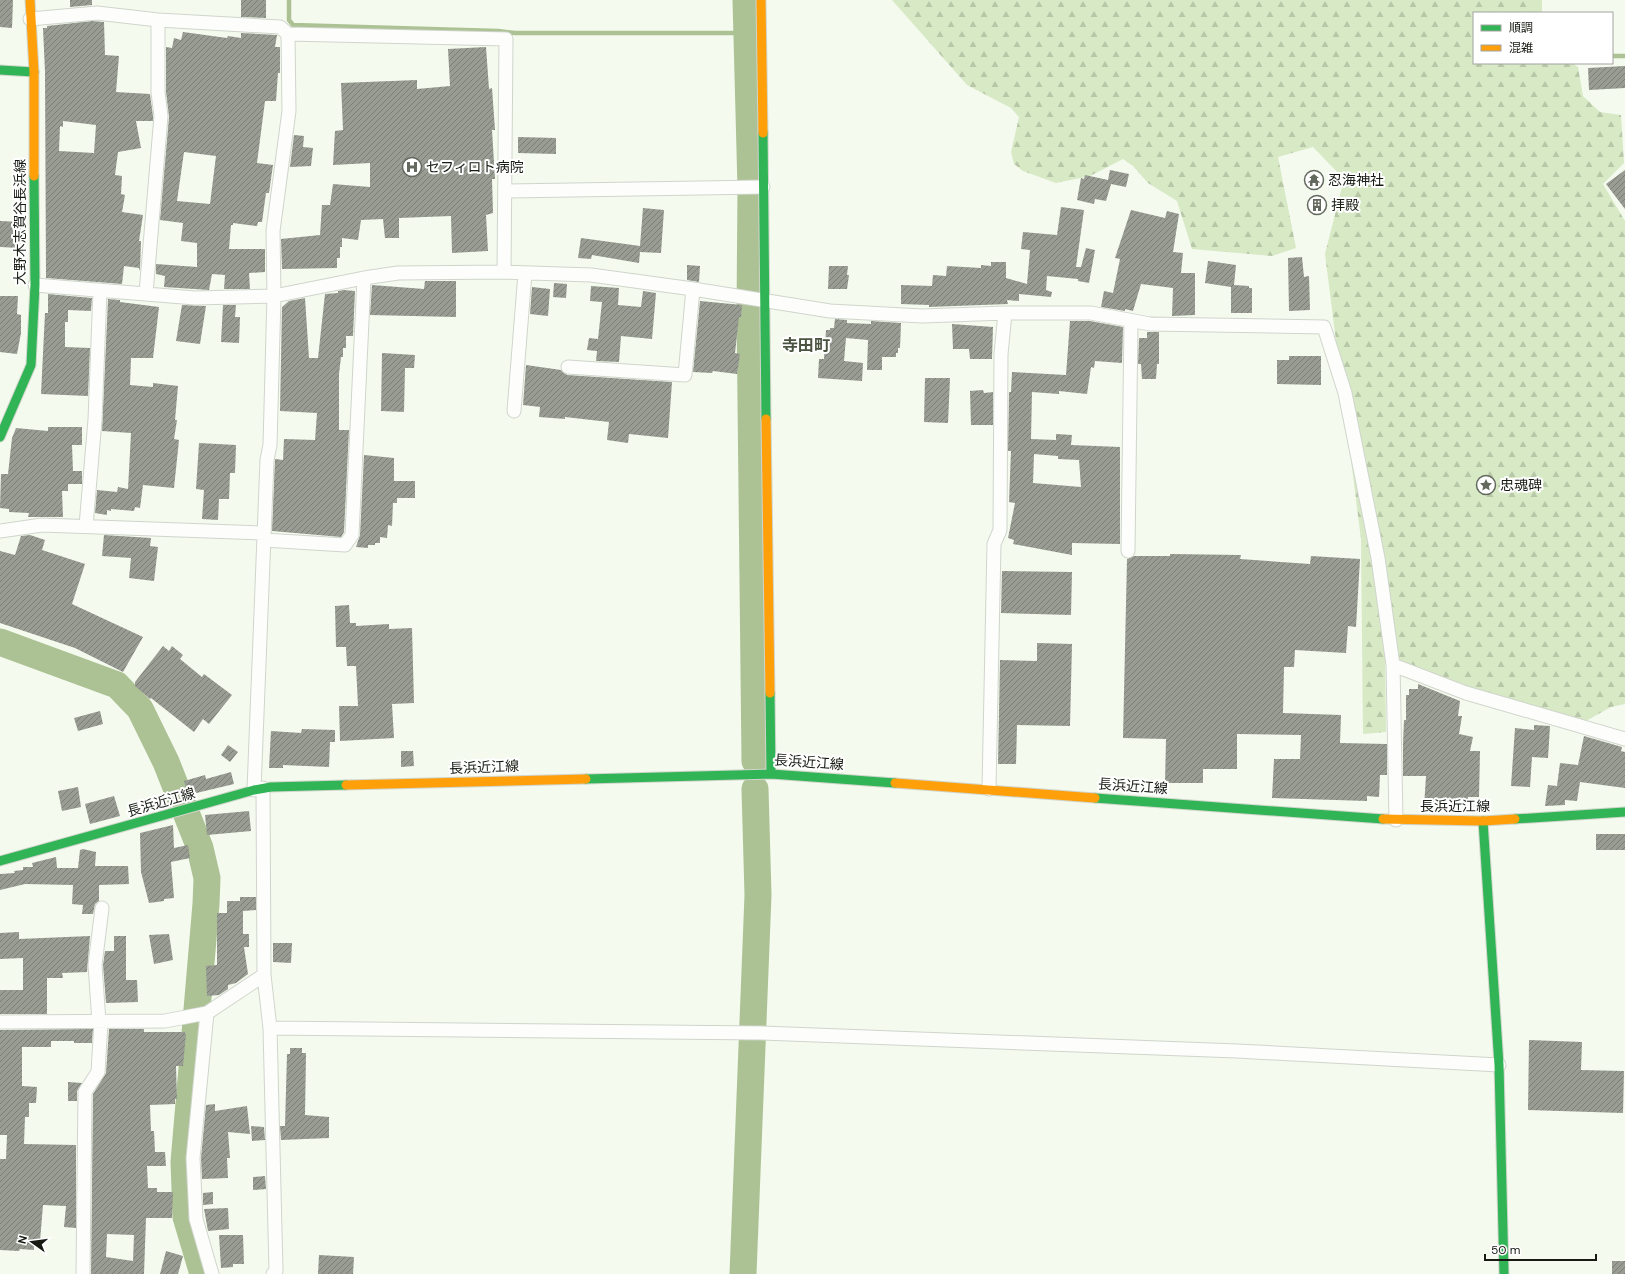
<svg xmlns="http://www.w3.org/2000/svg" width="1625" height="1274" font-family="'DM Sans','Noto Sans JP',sans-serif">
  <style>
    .forest { fill: url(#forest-firs) }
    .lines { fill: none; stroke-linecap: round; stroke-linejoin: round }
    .stream { stroke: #acc294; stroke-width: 4.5 }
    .river { stroke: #acc294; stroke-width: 27 }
    .building { fill: url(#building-hatch); fill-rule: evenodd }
    .street-casing { stroke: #d0d5cc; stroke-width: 15 }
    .fast-casing { stroke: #d0d5cc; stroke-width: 11 }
    .slow-casing { stroke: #d0d5cc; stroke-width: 11 }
    .street { stroke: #fdfefc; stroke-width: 13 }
    .fast { stroke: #30b455; stroke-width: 9 }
    .slow { stroke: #ff9f0a; stroke-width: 9 }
    .labels { text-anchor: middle; stroke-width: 4; stroke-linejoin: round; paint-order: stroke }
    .poi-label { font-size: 14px; fill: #171b12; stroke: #fff; text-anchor: start }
    .street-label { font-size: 14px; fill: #171b12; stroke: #fff }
    .quarter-label { font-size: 16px; font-weight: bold; fill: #49533f; stroke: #fff }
  </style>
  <defs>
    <pattern id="forest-firs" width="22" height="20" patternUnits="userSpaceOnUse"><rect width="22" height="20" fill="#d7e9c5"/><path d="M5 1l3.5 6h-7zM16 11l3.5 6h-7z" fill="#b8c7a8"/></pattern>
    <pattern id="building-hatch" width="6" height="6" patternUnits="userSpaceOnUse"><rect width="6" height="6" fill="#989c93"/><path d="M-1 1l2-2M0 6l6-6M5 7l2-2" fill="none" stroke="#7b7e77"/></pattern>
  </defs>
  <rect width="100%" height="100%" fill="#f4faee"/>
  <path class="forest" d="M892,0h650v13h-68v50h98l6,4 5,29 17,16 21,3 3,48 -21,21 22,37v483l-14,3 -25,14 -53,-12 -148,-52 1,75 -23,2 -2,-195 -36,-285 19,-75 -31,-32 -35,10 18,91 -24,8 -80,-7 -15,-48 -29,-18 -15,-17 -10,-7 -33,17 -34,7 -33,-12 -9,-7 -3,-12 8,-35 -8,-9 -44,-23z"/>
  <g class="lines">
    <path class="stream" d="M289,0v20l4,5 205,6 17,2h232
      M1612,56h13"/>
    <path class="river" d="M746,0l5,188 -1,124 5,449
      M0,642l117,43 23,24 26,53 34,86 7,30 -1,26 -22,258 2,55 17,57
      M743,1274l15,-379 -3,-106"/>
  </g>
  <path class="building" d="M0,0h13l-1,28 -12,-1z
    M70,0h22v5l-22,2z
    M241,0h25v18l-25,-1z
    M92,21l12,1 1,33 14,1 -3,36 34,2 3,22v5h-17l5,27 -23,4 -3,23 7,1 -1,18 4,1 -3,17 21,3 -4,26h2l-1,30 -1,-3 -15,-2 -2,18 -76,-6 -1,-206 -2,-44h4v-2zM63,121l33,4 -2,28 -35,-2 1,-25 3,1z
    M183,32l44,6 1,-2 13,2v-5l36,2 -2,12h5v26h-2l-2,28h-11l-8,62 16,2 -4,28h-3l-4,29h-4l-1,4 -24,-3v2h-2l-2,24h36v23l-16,1 1,16h-26l1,-14 -13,-1 -3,16 -45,-3 1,-11 -9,-2v-10l41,3v-24l-16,-2 2,-18 -23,-3 9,-103 -3,-25v-45l6,1 2,-10 7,2zM184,152l32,4 -6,48 -33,-3z
    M486,47l3,42 3,-1 3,42h-3l3,49h-3l1,34 -7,2 2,36 -36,2 -1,-37 -52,2v20h-14l-2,-19 -22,1 -3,20 -16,-2v9h-2v11h-3v10l-55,1 -1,-30 39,-4 2,-30h8l3,-21 37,3v-24l-37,2 2,-34 8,-1 -2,-47 76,-3v9l33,-3 -2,-37z
    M1625,66v22l-36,2 -1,-22z
    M294,135l10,1 -1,11 10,1 -2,18 -21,1z
    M518,137l38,1v16l-38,-1z
    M1110,170l19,4 -3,13 -15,-3 -5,17 -11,-2 -1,5 -17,-4 4,-22 3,1 1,-4 23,5z
    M1625,170v39l-19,-25z
    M1061,207l23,3 -8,57h5l5,-19 9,2 -6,33 -11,-2v-2l-31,-3 -1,14 6,2 -1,5 -32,-3v7l-12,-1 1,4 -79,3v-2l-28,-1v-19l31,1 1,-11 13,1 1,-10 34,2v-3l10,1v-4h15v16l21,6 3,-34 -9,-1 2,-17 34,3z
    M643,208l21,2 -3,43 -21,-1 -1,11 -47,-8 -1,4 -13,-1 3,-20 59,8z
    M1131,210l34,8 2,-7 12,3 -6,38 10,1 -2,20h14v42l-23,1 1,-28 -32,-4 -8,27 -8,-2v2l-24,-4 3,-16 9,2 7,-34 -5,-1z
    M0,221l21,1 -1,26 -20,-1z
    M1302,257l2,20 5,-1 1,34 -21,1 -1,-53z
    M1208,261l28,4 -2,20 15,1v2h3v25h-21v-26l-26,-4z
    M687,265l13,1 -1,16 -12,-2z
    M829,266h19l-1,9h2l-2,14h-19z
    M425,281h31v36l-86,-2 2,-30 52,4z
    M554,283l13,1 -1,14 -13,-1z
    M591,286l28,2 -1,17 23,2 2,-16 13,2 -4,46 -31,-3 -2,26 -23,-1 1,-10 -10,-1 2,-12 9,1 4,-37 -12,-1z
    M532,287l18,2 -2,27 -18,-2z
    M344,290l11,1 -2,45h-7v12h-3v9h-2l-2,17v56h10l-5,102 -3,5 -69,-6 3,-72 8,1 1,-21 31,1 2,-27 -37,-2 2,-104 7,-6 16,-3 4,60h9l7,-64 13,-1v-2z
    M48,294l44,4 -1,13 -23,-1v12h-3v25l25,1 -2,48 -47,-2 4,-81h3z
    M0,296h18l-1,18 4,1v18l-4,21 -17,-2z
    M108,299l12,1v2l39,5 -6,51h-22l-1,27 23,2v-4l25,3 -3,34h2l-3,19 5,1 -5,48 -31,-3 -3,23 -5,-1 -1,4 -23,-2v2l-4,-1v5l-12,-2 2,-23 20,2 1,-5 10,2 3,-56 -29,-2z
    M700,301l42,4 -1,12h-2l-4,36 5,1 -3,20 -24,-3 -1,2 -19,-1z
    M182,305l24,1 -6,38 -24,-3z
    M223,305h13l-1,12h5l-1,26 -18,-1z
    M835,319l12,1v3l24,1v-3l30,2 -1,25h-2v5h-2v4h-14v13h-15l1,-30 -22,-2 -2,23 19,2 -1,18 -44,-3 1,-19h5l2,-29h4v-2h4z
    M1070,321h20l33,6 -1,36 -27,-2 -1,7 -3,-1 -4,27 -28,-3v3l-27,-2 -1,47 25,1v-6l16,1 -1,10 49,2v97l-48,-1v12l-59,-11 1,-4 -6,-2 7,-35 -6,-1 2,-51h-3l1,-59h2l1,-20 54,3zM1034,454l24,2v3l21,1 2,27 -48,-4z
    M952,324l41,3 -1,32h-22l-1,-10h-16z
    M1147,332h12v32h-2l-1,15h-14l-1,-15h-3l1,-26h8z
    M382,353l33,2 -1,13h-9l-1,44 -23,-1z
    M1289,356h32v29l-44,-1v-24h12z
    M526,365l35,5 6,5 105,7 -4,56 -39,-4 -1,9 -21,-3 2,-18 -44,-5v2l-26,-2 1,-10 -17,-2z
    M925,378h25l-2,45 -24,-1z
    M983,390l1,3 9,-1v33h-22l-1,-34z
    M48,427h34v18h-10l1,26h9v13h-14v7h-6l1,26h-35l1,-4 -20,-1v-3l-9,-1 1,-34h7l4,-36 4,-10 32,3z
    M199,443l37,2 -1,28h-5l-1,26h-10l-1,21 -16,-1 2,-29 -8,-1z
    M364,455l30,3v23h21v17h-18v5h-4l-1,23 -4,-1 -1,13 -7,-1v6h-5v2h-7v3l-12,-1 4,-12z
    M30,535l15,5 -3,10 43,14 -13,40 71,33 -20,35 -48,-24 -75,-25v-72l15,4 6,-19z
    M104,535l47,3 -1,8 8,1 -4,34 -25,-3 2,-20 -29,-2z
    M1170,554l71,1 -1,4 70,5 1,-8 49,3 -4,68 -8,-1 -2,27 -51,-3 -1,17h-10l-1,46 58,2 -1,28 47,1v31h-7l-1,22 -12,-1v5l-95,-3 2,-39h26l1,-24 -64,-1v35h-34v14h-38l1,-44 -43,-1 4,-179 7,-3h36z
    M1002,571l70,1 -1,43 -70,-2z
    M349,605l1,18h6v3l33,-2v5l23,-1 2,75 -22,1 2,34 -54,3 -1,-35h19l-2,-40h-9l-1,-19h-10l-1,-41z
    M1037,643l35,1 -2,82 -53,-1 -1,39h-18l2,-104 37,1z
    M163,646l6,5 3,-5 11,9 -3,4 22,18 2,-3 28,21 -23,29 -6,-5 -9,13 -43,-34 -1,1 -15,-13v-4z
    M1418,684l42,17 -2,15h4l-3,18 14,3 -3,14h10l-1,46h-11v3h-25l-1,8 -18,-1 2,-31h-23v-32l1,-24h2v-25h3v-6h9z
    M100,711l3,13 -25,7 -4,-13z
    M1534,725l16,1 -2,32 -16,-1 -2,30 -19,-1 4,-58 19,2z
    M302,729l33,1v12h-5l-1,25 -46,-2v3h-14l2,-37 30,2z
    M1584,736l38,11 -1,4 4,1v36l-45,-6 -3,19 -12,-1v5l-20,1 3,-21 9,1 3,-23 18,2z
    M228,745l10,7 -8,10 -9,-7z
    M401,751h12l1,15 -13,1z
    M231,772l3,12 -46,11 -4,-14 21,-6 1,4z
    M78,787l3,20 -19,4 -4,-20z
    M114,796l6,20 -30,8 -5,-20z
    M249,811l2,20 -44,4 -2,-20z
    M173,825l1,23 14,-3 2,13 -19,4 3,36 -10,1v2l-15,2 -8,-31 -1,-39z
    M1596,834h29v16h-29z
    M83,849l13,3 -1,14h33l1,18 -30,1v16l-4,3 -2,10h-11l1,-9 -11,-1 1,-19 -48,-1 -25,6v-16l15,-1 -1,-2 9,-1v-3h10l-1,-4 24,-6 1,11h21l2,-18z
    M240,897h16v13l-13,1v23h6v13h-5l4,27 -12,9 -8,2v4l-9,6 -12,1 -1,-30 11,-1v-52h10v-12h13z
    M19,932v7l71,-3 -3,36 -25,1 1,5h-16v36h-47v-24h23v-32l-23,1v-26z
    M169,934l4,26 -19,4 -5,-29z
    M114,936h12v44h11l1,22 -32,1 -3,-38 2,-14h9z
    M273,943h19l-1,20 -18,-1z
    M93,1029l-1,14h-18v-2h-23v6h-29v39l15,1 -1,16h-7v14h-4l-1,27 52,1v83l-12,-1 2,-21 -23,-1 -3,36h-6v9l-14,-1 -1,2 -19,-1v-91h6l1,-24h-7v-105z
    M109,1029h35v3h41v2h1l-3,32h-7l1,33h-2v5l-25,1 1,26h3l1,21h10l1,14h-19l1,22h9v4h16l-1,26h-26l-2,56h-53l2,-180 13,-21zM107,1234l27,1 -1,26 -27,-4z
    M1529,1040l53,2 -1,28 43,1 -1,42 -95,-3z
    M290,1048h12v5h4l-1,62 24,2v21l-48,2 -1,-14h5l2,-72h3z
    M68,1082l14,1 -5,8v10h-9z
    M215,1104v7l32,-5 3,28 -22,-2 2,26h-3l1,20 -26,1 -1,-21 5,-53z
    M251,1126l13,1 1,13 -13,1z
    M265,1176l1,13 -13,1v-13z
    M213,1192v12l-10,1v-12z
    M228,1208l1,21 -21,2 -4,-22z
    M219,1235h24l1,29h-11v3l-12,1z
    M166,1251l17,5 -5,18h-18z
    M319,1255l35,2 -1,17h-35z
    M1612,1261h13v13h-13z"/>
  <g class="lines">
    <defs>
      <path id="street" d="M30,19l67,-6 61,7 122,7 8,7 218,5 -2,233
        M506,191l257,-4
        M35,285l160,13 79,-2 90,-18 34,-5 106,-1 87,3 102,14 137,22 92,5 83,-3h86l59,11 174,3 21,66 33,165 15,107 3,155
        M146,293l15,-177 -3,-24v-72
        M568,367l117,8 8,-86
        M514,411l11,-138
        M86,526l9,-106 5,-130
        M0,531l42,-6 222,8
        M264,540l81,5 7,-10 12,-257
        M1128,551l3,-230
        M1393,665l73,28 159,46
        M263,788l1,187 6,53 6,243 -3,3
        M989,789l5,-245 6,-14 1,-176 4,-41
        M254,790l13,-330 3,-15 4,-149 -1,-65 16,-120 -1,-77
        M207,1013l-14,145 3,61 16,55
        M0,1022l165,-1 42,-8 57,-38
        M99,1022l-4,-57 7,-57
        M270,1028l492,5 475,18 262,14
        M83,1274l2,-182 13,-20 3,-50"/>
      <path id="fast" d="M0,70l34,2
        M763,133l3,286
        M0,437l31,-72 4,-80 -1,-109
        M770,693l1,81
        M586,779l185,-5 124,9
        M1095,798l288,21
        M1515,819l110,-7
        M1483,821l16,244 5,209
        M0,861l254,-71 17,-3 75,-2"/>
      <path id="slow" d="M30,0l4,72v104
        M761,0l2,133
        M766,419l4,274
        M895,783l200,15
        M346,785l240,-6
        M1383,819l100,2 32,-2"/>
    </defs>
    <use href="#street" class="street-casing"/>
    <use href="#fast" class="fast-casing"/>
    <use href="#slow" class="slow-casing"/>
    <use href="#street" class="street"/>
    <use href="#fast" class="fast"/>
    <use href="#slow" class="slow"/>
  </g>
  <defs>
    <symbol id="hospital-ring" viewBox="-11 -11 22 22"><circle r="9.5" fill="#fff" stroke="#64695f" stroke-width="1.5"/><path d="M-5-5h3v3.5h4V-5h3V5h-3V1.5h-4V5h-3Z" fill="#64695f"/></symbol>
    <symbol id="temple-ring" viewBox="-11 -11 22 22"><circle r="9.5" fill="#fff" stroke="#64695f" stroke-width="1.5"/><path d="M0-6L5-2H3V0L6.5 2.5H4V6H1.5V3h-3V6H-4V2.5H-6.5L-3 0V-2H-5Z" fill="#64695f"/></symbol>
    <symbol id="building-ring" viewBox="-11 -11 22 22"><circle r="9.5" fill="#fff" stroke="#64695f" stroke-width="1.5"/><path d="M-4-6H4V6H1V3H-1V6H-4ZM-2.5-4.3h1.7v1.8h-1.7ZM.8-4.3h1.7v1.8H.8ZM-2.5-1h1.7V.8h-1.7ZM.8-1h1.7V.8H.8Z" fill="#64695f"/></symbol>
    <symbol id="sight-ring" viewBox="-11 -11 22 22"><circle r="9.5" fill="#fff" stroke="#64695f" stroke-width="1.5"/><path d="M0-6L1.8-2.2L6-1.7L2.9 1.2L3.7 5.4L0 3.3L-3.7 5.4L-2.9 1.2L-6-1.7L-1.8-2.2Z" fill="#64695f"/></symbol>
  </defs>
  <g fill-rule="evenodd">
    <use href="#hospital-ring" x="401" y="156" width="22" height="22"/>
    <use href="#temple-ring" x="1303" y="169" width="22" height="22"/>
    <use href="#building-ring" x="1306" y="194" width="22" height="22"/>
    <use href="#sight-ring" x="1475" y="474" width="22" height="22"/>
  </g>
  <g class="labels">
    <g class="poi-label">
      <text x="426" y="172">セフィロト病院</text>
      <text x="1328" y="185">忍海神社</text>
      <text x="1331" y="210">拝殿</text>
      <text x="1500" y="490">忠魂碑</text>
    </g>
    <g class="street-label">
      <text transform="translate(20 222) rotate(-90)" y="5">大野木志賀谷長浜線</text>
      <text transform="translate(809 762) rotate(4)" y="5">長浜近江線</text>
      <text transform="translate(484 767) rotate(-2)" y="5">長浜近江線</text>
      <text transform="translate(1133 786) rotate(4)" y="5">長浜近江線</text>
      <text transform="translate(161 802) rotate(-16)" y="5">長浜近江線</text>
      <text x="1455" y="811">長浜近江線</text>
    </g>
    <g class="quarter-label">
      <text x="806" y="351">寺田町</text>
    </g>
  </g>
  <rect x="1473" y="12" width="140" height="52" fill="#ffffff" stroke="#a2a4a0"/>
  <rect x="1481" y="25" width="20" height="6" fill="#30b455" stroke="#a2a4a0"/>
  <text x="1509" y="32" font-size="12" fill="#171b12">順調</text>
  <rect x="1481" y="45" width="20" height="6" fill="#ff9f0a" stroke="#a2a4a0"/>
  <text x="1509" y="52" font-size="12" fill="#171b12">混雑</text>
  <g transform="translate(32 1242) rotate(284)" stroke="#ffffff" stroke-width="3" paint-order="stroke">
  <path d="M0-3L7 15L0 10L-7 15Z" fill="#171b12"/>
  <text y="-6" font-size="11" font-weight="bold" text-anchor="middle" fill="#171b12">N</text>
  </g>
  <path d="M1485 1254v6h111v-6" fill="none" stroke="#171b12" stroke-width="2"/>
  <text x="1491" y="1254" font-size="12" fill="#171b12" stroke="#ffffff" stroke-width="3" paint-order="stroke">50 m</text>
</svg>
